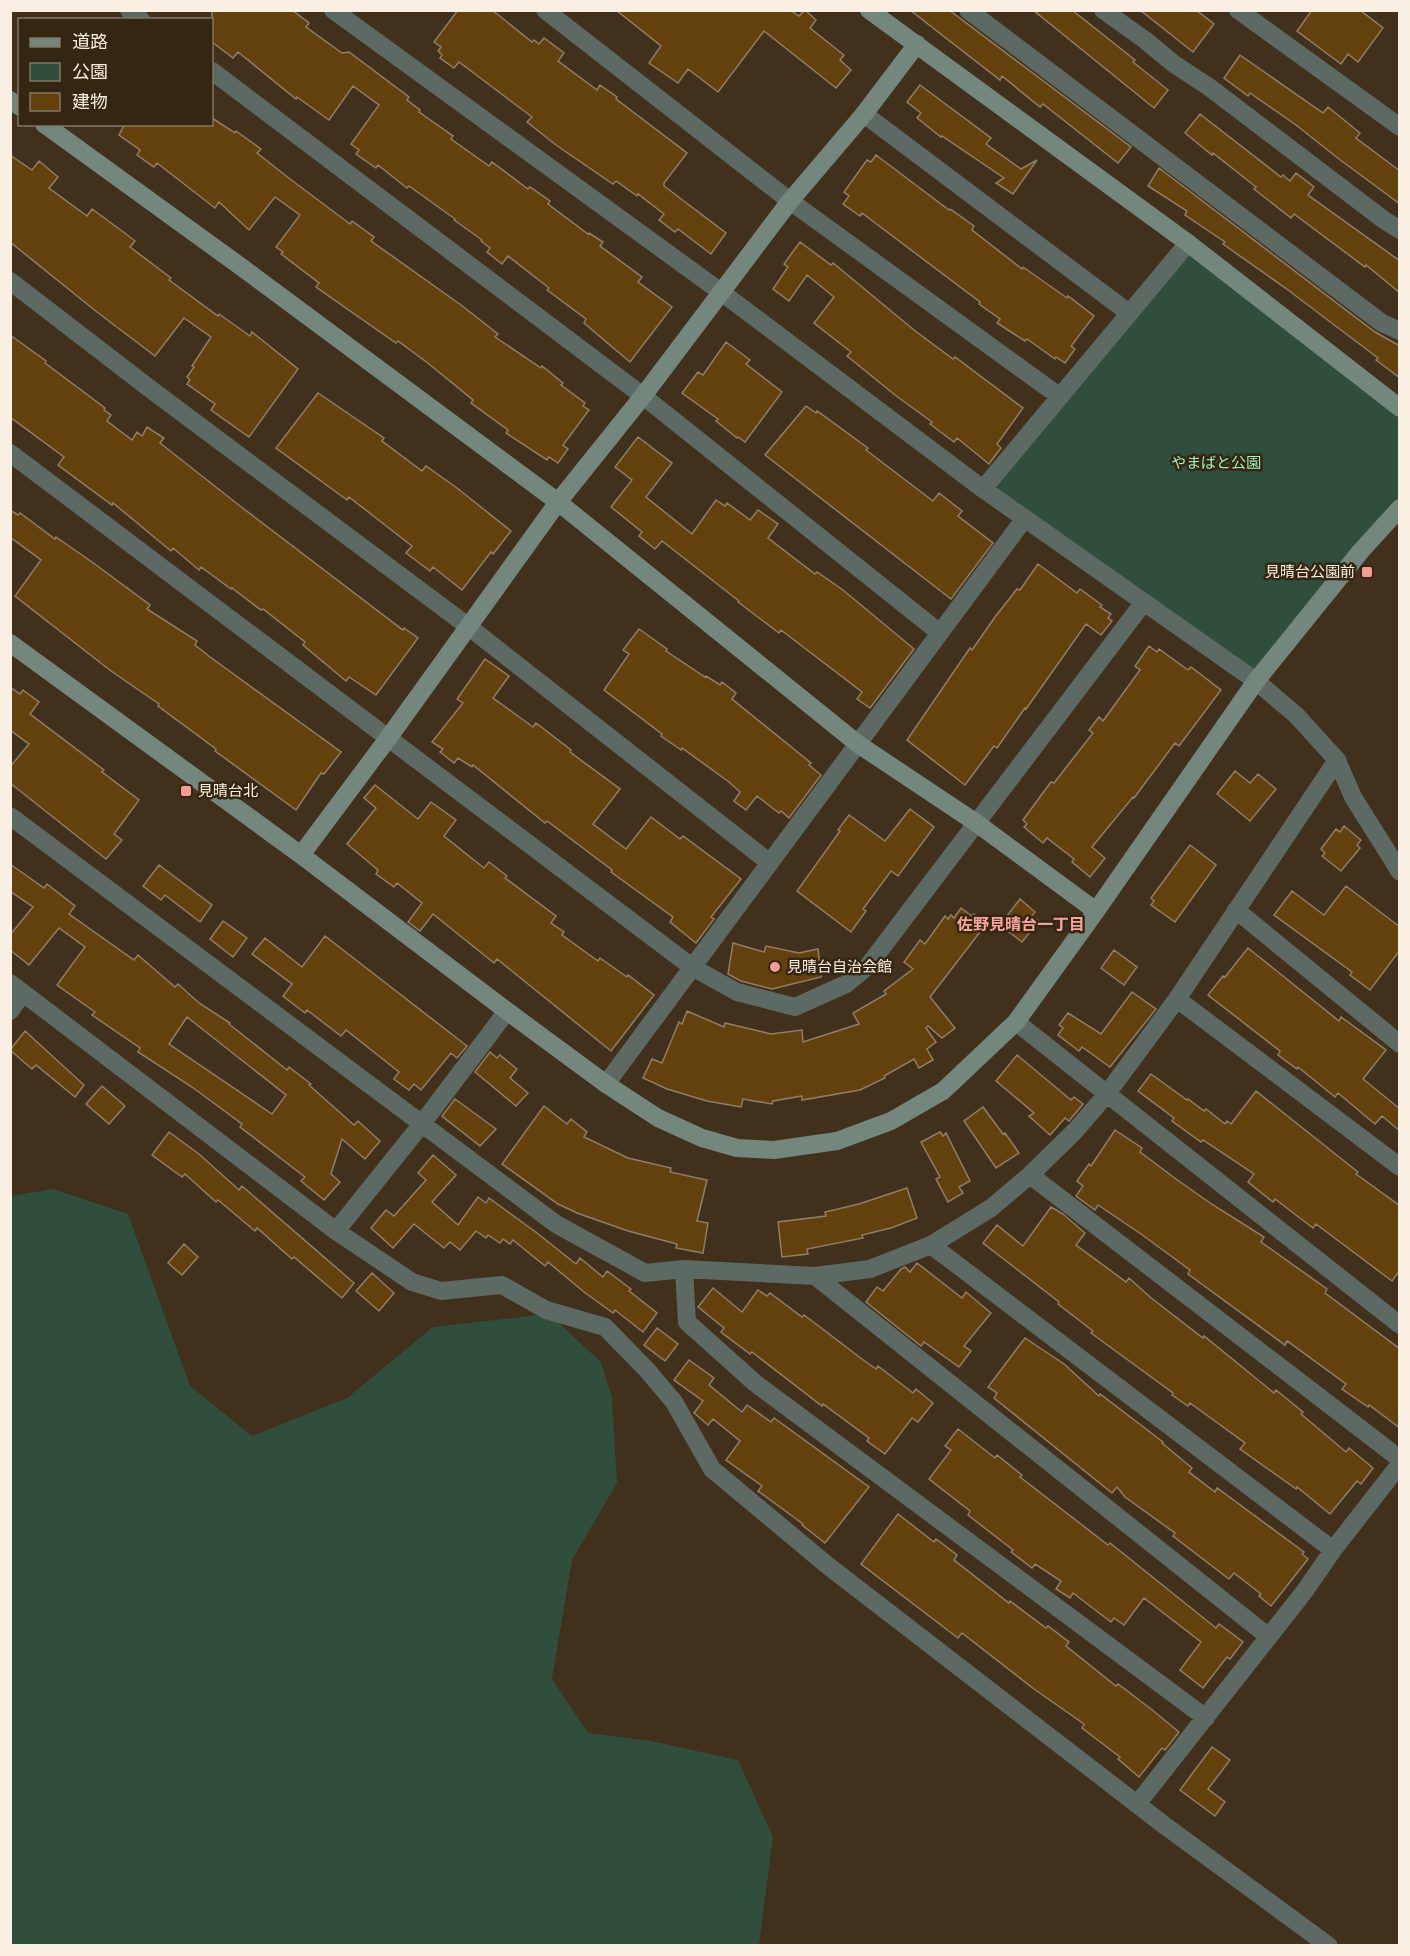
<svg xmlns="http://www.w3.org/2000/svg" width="1410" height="1956" font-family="'Asap Condensed','Noto Sans JP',sans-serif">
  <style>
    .green { fill: #2f4e3b }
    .building { fill: #63410c; stroke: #917e68; stroke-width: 1.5; fill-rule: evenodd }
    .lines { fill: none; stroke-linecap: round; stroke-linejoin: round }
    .street { stroke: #5d6963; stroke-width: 18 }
    .secondary { stroke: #74877d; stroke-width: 18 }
    .poi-dot { fill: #f59c96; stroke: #352612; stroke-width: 2 }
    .labels { text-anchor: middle; stroke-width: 5; stroke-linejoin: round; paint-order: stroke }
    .park-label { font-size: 15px; fill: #9cf1bc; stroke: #352612 }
    .poi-label { font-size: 15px; fill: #f9efe2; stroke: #352612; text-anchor: start }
    .neighbourhood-label { font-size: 16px; font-weight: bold; fill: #f8a49f; stroke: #352612 }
  </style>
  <rect width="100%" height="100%" fill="#40301c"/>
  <path class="green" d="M1188,243l211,165v100l-143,173 -273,-192z
    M53,1189l75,25 62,172 62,50 95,-38 86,-71 116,-13 52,48 11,36 5,85 -45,77 -20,119 36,54 63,8 87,19 35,77 -14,108 -748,1v-750z"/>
  <path class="building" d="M212,10h80l17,13 -3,4 36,26 7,-1 60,45 -2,3 13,10 -1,2 34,24 -2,3 38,27 3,-4 36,27 2,-2 20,14 -2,3 40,30 1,-1 14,9 -3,4 42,31 -4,5 34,25 -42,55 -46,-39 2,-4 -39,-29 2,-2 -41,-32 -6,8 -15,-12 3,-4 -9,-7 1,-1 -28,-20 1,-1 -46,-33 -2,2 -29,-23 -2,3 -20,-14 3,-4 -8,-6 28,-39 -26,-19 -24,34 -32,-23 -1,2 -58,-47 -5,6 -21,-16z
    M458,10h34l40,32 2,-2 5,4 5,-6 20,15 -6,8 39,29 3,-5 17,12 -1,2 71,54 -23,30v3l62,47 -15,21 -33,-25 -3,3 -16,-12 5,-6 -26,-20 -1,2 -21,-15 -3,3 -57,-39 -29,-23 5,-5 -73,-55 -5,6 -14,-10 2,-3 -4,-4 3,-4 -7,-5z
    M616,10h174l9,6 6,-6 11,10 -6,8 34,27 -4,5 11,10 -15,18 -72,-57 -46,61 -30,-23 -10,14 -29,-20 12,-17z
    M910,10h39l182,137 -13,16 -75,-59 -3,3 -38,-31 -2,4z
    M1033,10h39l63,50 -2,2 35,28 -14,18z
    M1140,10h56l18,14 -21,28z
    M1312,10h48l23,18 -25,34 -10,-8 -7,10 -44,-33z
    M1240,55l83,58 5,-6 32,26 -4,5 44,33v33l-61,-45 -43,-34 -46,-32 -2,3 -24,-18z
    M920,85l71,53 -5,6 35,25 16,-9 -24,34 -17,-11 8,-5 -62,-42 -1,1 -24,-19 4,-5 -14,-11z
    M1200,114l81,63 2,-2 7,6 6,-8 18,14 -6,8 92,66v32l-34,-28 -1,2 -71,-53 -3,4 -37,-29 2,-2 -43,-34 -1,2 -27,-22z
    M212,118l23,15 1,-2 25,18 -4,4 33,26 60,45 2,-3 22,16 -3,4 90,64 37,29 -3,3 46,31 1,-2 21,17 -2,2 24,18 -2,3 6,4 -26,35 5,4 -10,14 -9,-6 -2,3 -41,-27 2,-3 -37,-27 2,-3 -44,-36 -31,-23 -2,2 -80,-56 3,-4 -38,-29 2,-2 -7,-5 24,-32 -25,-18 -26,33 -30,-28 -4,6 -58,-45 -3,4 -17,-12 3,-5 -21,-15 6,-11h87z
    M10,155l22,15 7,-9 19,16 -9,11 38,28 5,-7 30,22 13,10 -5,6 41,31 -2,2 49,36 1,-2 31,22 2,-4 46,37 -49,68 -38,-27 4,-6 -28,-20 3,-4 -3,-3 7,-10 -2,-1 19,-29 -27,-19 -29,38 -58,-44 -87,-70z
    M876,155l73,55 1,-1 24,17 -2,4 50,39 1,-2 44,31 1,-2 26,20 -23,30 4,3 -10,14 -9,-6 -1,2 -28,-20 -2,2 -28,-18 3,-4 -21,-15 1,-2 -118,-89 -2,3 -17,-12 6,-8 -5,-4 23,-32 4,2z
    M1159,168l216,164 25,14v32l-24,-18 2,-2 -90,-68 -65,-46 2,-2 -40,-27 2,-4 -39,-25z
    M800,242l31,23 2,-2 81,67 39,29 2,-2 68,51 -26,36 4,4 -12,16 -32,-26 -3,4 -24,-18 2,-2 -37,-27 -48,-39 4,-4 -37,-29 20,-26 -27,-22 -18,26 -16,-12 15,-22 -4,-3z
    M10,335l36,26 -1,2 60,45 -1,2 7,5 -4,6 25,19 5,-8 5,4 5,-9 17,11 -4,5 80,63 163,124 1,-2 14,10 -42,57 -27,-18 -3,4 -43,-36 2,-3 -42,-33 -2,1 -29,-22 -1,1 -30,-22 -2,3 -26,-22 -2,3 -58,-48 -1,2 -54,-40 6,-8 -54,-40z
    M726,342l24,18 -4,4 36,28 -37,50 -7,-5 -1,1 -21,-17 2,-2 -36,-26 16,-21 5,3z
    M318,393l66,45 -2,3 40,30 4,-5 31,22 54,43 -18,23 -2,-2 -29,38 -29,-23 -3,4 -24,-18 6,-7 -63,-49 -2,3 -71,-52z
    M806,406l10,7 1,-2 51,37 -2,2 67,51 6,-8 23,18 -4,5 35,27 -42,56 -186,-144z
    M638,437l34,26 -26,34 46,37 24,-34 9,6 2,-3 23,17 8,-10 20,14 -10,14 47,36 2,-2 26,18 71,59 -44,59 -13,-9 5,-7 -81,-62 -2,3 -41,-31 1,-1 -77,-60 -7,8 -16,-13 3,-4 -31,-25 21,-27 -17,-13z
    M10,510l8,5 2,-2 35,26 1,-2 36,25 58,43 -3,4 50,32 -2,4 15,12 131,95 -17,22 -3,-1 -25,37 -81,-59 1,-2 -58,-43 1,-2 -48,-33 -96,-75 26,-36 -31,-23z
    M1038,564l39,29 3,-4 22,16 -2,2 11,7 -3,4 4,3 -11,14 -15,-11 -60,85 -1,-1 -28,40 -3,-2 -29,39 -58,-45 63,-92 2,2 23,-33 22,-28 3,1z
    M639,629l28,20 -1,2 39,26 1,-1 14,9 2,-3 14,11 -4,6 79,64 -2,2 12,10 -32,43 -8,-7 -2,2 -22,-17 -11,14 -12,-9 6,-9 -11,-10 -47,-34 -1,2 -20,-14 1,-2 -58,-44 25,-36 -6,-4z
    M1149,646l8,6 2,-3 29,21 3,-3 30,23 -42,56 -4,-3 -41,55 -1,-1 -41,50 13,11 -15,19 -18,-15 2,-3 -27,-21 -4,5 -19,-16 3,-3 -4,-4 28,-38 3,1 39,-50 -4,-3 10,-13 4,4 37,-51 -5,-4z
    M485,659l24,17 -16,22 40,29 3,-4 35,27 -1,2 50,37 -27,35 33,25 25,-32 29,22 3,-3 58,43 -30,38 3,2 -18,24 -26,-21 3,-5 -62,-45 1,-2 -65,-49 -2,2 -72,-58 -1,2 -14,-9 -4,5 -14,-11 3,-3 -11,-7 31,-39 -6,-4z
    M10,687l10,7 3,-4 16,12 -9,12 74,56 -2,2 37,28 -25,34 8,6 -16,19 -96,-76v-16l19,-23 -19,-14z
    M1235,771l15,12 8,-9 18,15 -26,32 -33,-27z
    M375,785l43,34 13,-17 25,18 -12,16 40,32 5,-6 18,14 -2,2 51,38 -5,7 13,9 -2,3 36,26 2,-3 27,19 1,-2 26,20 -43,56 -114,-92 -3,4 -61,-49 -13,17 -12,-9 14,-19 -25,-20 -3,4 -18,-13 2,-4 -31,-26 29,-36 -12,-10z
    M910,809l24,18 -36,49 -7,-5 -28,38 3,2 -15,21 -54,-41 43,-60 -2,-1 11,-15 36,26z
    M1344,826l17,14 -4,5 3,3 -19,23 -19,-15 3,-3 -4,-4 15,-20 4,3z
    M1190,845l26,20 -41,57 -24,-17 3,-4 -3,-3z
    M10,864l34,24 3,-4 28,22 -6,8 65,46 4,-5 37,32 3,-3 21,19 31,20 -1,1 58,46 2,-3 22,17 -2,1 45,40 4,-4 22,20 -15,18 -23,-20 -11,35 9,8 -16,18 -23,-19 4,-4 -65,-50 2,-3 -50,-37 -54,-35 2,-4 -48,-33 3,-3 -38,-27 28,-38 -26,-19 -30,37 -19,-15v-15l23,-28 -23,-16zM187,1017l99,78 -14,19 -103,-70z
    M159,865l53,40 -12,17 -35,-27 -4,5 -18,-14z
    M1346,886l54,41v23l-30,40 -20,-15 2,-3 -78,-57 18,-24 32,24z
    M1020,899l15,13 -3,4 7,5 -17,21 -22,-17z
    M961,908l11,8 2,-2 13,9 -57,74 25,31 -13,10 -14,-12 -2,2 10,14 -9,7 6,11 -14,8 -5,-9 -30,17 1,2 -25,12 -58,10v-4l-29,5 -1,3 -29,-5 -2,8 -34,-6 -40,-12 -24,-11 9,-19 10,4 17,-41 3,2 5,-13 37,16 1,-4 46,11 31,-4 1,12 56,-18 -6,-11 33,-19 -2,-3 29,-22 -9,-7 16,-22 5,4 20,-28 3,3 3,-4 3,3z
    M223,921l24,17 -14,19 -23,-18z
    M325,936l142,110 -10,12 -6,-5 -30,37 -7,-6 -5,6 -15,-11 5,-7 -53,-42 -5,6 -34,-26 -2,3 -22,-17 9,-12 -40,-30 13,-16 37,29z
    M733,943l31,9 2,-6 33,7 19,-4 3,28 -49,12 -31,-8 -13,-7z
    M1248,948l91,73 2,-4 45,33 -23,29 37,30v22l-18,-15 -7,8 -37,-31 -3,4 -37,-30 -1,2 -19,-14 2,-4 -72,-56 15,-19 2,1z
    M1114,950l23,17 -13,18 -23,-17z
    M1132,992l24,17 -46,58 -28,-20 -3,4 -21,-16 5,-7 -4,-3 9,-12 33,21z
    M25,1031l59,54 -9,12 -39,-32 -4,4 -22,-19z
    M490,1052l7,6 3,-3 17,14 -7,9 18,15 -12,13 -41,-34z
    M1017,1055l54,45 3,-3 9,7 -14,17 -4,-3 -15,17 -21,-19 5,-3 -38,-32z
    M1151,1074l36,26 1,-1 16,12 2,-2 19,15 2,-3 4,3 25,-33 102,81 -2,2 44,32v64l-8,11 -76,-57 -3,4 -38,-29 -2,3 -25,-20 6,-8 -51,-34 -2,2 -29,-21 2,-3 -36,-27z
    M102,1086l23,20 -16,18 -23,-20z
    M455,1099l41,30 -16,17 -38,-30z
    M544,1106l23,18 4,-5 16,13 -3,5 44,21 43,10 -1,4 37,8 -10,41 11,2 -5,30 -27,-5 1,-4 -49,-13 -51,-18 -19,-9 -56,-40z
    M983,1107l20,27 2,-1 14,20 -23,15 -32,-47z
    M1115,1130l27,18 -2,4 36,27 37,26 51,32 -3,5 66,47 -2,4 75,56v79l-31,-23 -1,2 -26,-18 4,-5 -59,-43 -2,4 -97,-71 2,-4 -49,-36 -43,-29 -3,5 -19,-14 7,-10 -6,-5 12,-17 2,2z
    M169,1132l30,22 40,36 3,-4 112,97 -12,15 -48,-41 -2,2 -35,-31 -2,3 -37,-31 -2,2 -31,-28 -3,3 -30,-22z
    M940,1132l3,4 3,-3 24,48 -11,6 4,6 -15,9 -12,-23 4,-2 -19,-35z
    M433,1155l23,20 -24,27 26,23 20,-28 8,6 3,-5 48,35 39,31 4,-6 23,19 4,-6 24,18 -2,2 28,22 -14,19 -28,-22 -2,3 -29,-21 -36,-30 -3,4 -32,-26 -3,4 -7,-5 -3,4 -12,-8 -2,3 -10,-7 -16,19 -10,-8 -6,6 -30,-24 -21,24 -22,-20 15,-18 8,6 32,-36 -8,-7z
    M907,1188l10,30 -26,10 -29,7 1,3 -56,11 1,5 -26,3 -4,-35 48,-6 -1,-4 34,-8z
    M1051,1207l12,7 22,19 -9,12 50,37 3,-4 21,19 53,41 1,-2 70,57 2,-3 27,22 -2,2 45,38 3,-4 24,20 -12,16 -4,-3 -27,33 -33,-27 -1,2 -56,-40 5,-6 -55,-40 -2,3 -16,-11 1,-2 -82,-60 2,-2 -35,-27 1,-2 -76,-59 14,-18 26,21z
    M184,1244l14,13 -16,18 -14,-12z
    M917,1263l45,35 4,-6 25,21 -27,33 7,5 -12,16 -35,-25 -3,4 -55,-44 11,-15 6,4 18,-22 4,-2 5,5z
    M372,1273l22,20 -15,18 -23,-20z
    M713,1288l29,24 16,-22 9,6 3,-3 32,24 2,-2 62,47 10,7 2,-3 35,27 3,-4 17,14 -15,19 -6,-4 -27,36 -18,-13 2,-3 -46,-34 -1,2 -70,-54 -2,2 -29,-22 3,-4 -26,-21z
    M657,1328l21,16 -13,17 -21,-16z
    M1025,1338l39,26 35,32 1,-2 63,48 -1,1 30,25 -3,4 26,20 2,-4 87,64 -2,2 6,5 -37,47 -12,-10 2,-2 -27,-21 -5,6 -56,-43 2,-3 -50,-36 -8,-10 -5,6 -118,-95 3,-5 -9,-6z
    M689,1360l25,18 -5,7 33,27 5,-7 24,17 3,-4 95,69 -44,56 -23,-18 1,-1 -45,-33 4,-5 -36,-26 14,-19 -27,-22 -5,6 -14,-12 9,-12 -29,-21z
    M958,1429l37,29 2,-3 25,20 -2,2 88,68 2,-2 106,85 3,-4 24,18 -13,17 -3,-2 -24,31 -23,-18 21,-28 -57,-44 -20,27 -10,-7 -3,4 -38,-29 -3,5 -14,-9 5,-8 -26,-17 -3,4 -21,-16 2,-2 -45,-35 2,-4 -41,-32 22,-29 -6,-4z
    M898,1514l36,28 2,-3 21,16 -3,5 55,43 1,-2 36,27 2,-2 21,16 -3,4 50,40 2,-2 33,25 28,23 -14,18 -3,-2 -23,29 -21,-18 2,-2 -38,-29 2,-4 -50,-35 -72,-56 -4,5 -97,-74z
    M1212,1747l18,13 -22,29 17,13 -10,14 -35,-26z"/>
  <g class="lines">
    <path class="street" d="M129,10l12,10
      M333,10l388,282 262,197 273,192 41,35 40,44 16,37 47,75
      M545,10l245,191 269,195
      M968,10l414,313 18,8
      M1103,10l42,30 29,24 35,23 175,133 16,10
      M1238,10l162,117
      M212,71l431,325 297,237
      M864,114l265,199
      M10,281l139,107 320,239 301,236
      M10,453l682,514 45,25 58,15 51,-23 22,-18 276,-364
      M983,489l205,-246
      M10,816l546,408 89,49 39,-4 131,7 55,-7 61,-24 60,-37 39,-33 45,-44 31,-36 71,-96 160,-239
      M1236,910l164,134
      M10,983l326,248 76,51 29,9 61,-6 44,25 59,17 42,43 27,32 38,67 115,96 337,260 165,121
      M1177,999l223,168
      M10,1011l13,-18
      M1016,1022l384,303
      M606,1084l419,-566
      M1030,1175l370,284
      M336,1231l85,-106 86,-114
      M931,1245l402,305
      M684,1269l3,53 68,61 451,335
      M815,1276l454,361
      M1138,1803l166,-211 29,-42 67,-86"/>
    <path class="secondary" d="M869,10l319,233 212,165
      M10,100l10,7
      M44,124l196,142 318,236 300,242 117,78 121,89
      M10,643l291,212 206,156 99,73 52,34 44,20 35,10 37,2 63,-9 54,-20 52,-30 73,-69 80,-111 160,-230 104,-129 40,-44
      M301,855l88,-118 169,-235 85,-106 147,-195 74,-87 53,-70"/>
  </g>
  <g class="poi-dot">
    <rect x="1361" y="566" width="12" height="12" rx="3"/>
    <rect x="180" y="785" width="12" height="12" rx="3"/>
    <circle cx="775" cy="967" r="6"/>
  </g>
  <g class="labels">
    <g class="park-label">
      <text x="1216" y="468">やまばと公園</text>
    </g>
    <g class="poi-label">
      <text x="1355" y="577" text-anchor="end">見晴台公園前</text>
      <text x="198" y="796">見晴台北</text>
      <text x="787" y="972">見晴台自治会館</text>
    </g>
    <g class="neighbourhood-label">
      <text x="1021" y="930">佐野見晴台一丁目</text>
    </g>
  </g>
  <rect width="1410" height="1956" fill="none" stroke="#f9efe2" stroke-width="24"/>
  <rect x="18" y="18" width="195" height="108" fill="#352612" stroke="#837665" stroke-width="1.5"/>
  <rect x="30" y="38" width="30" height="9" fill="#74877d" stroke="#837665" stroke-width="1.5"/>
  <text x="72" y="48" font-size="18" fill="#f9efe2">道路</text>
  <rect x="30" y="63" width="30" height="18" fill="#2f4e3b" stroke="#837665" stroke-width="1.5"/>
  <text x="72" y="78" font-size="18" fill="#f9efe2">公園</text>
  <rect x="30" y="93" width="30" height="18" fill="#63410c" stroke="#837665" stroke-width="1.5"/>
  <text x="72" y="108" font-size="18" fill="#f9efe2">建物</text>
</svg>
